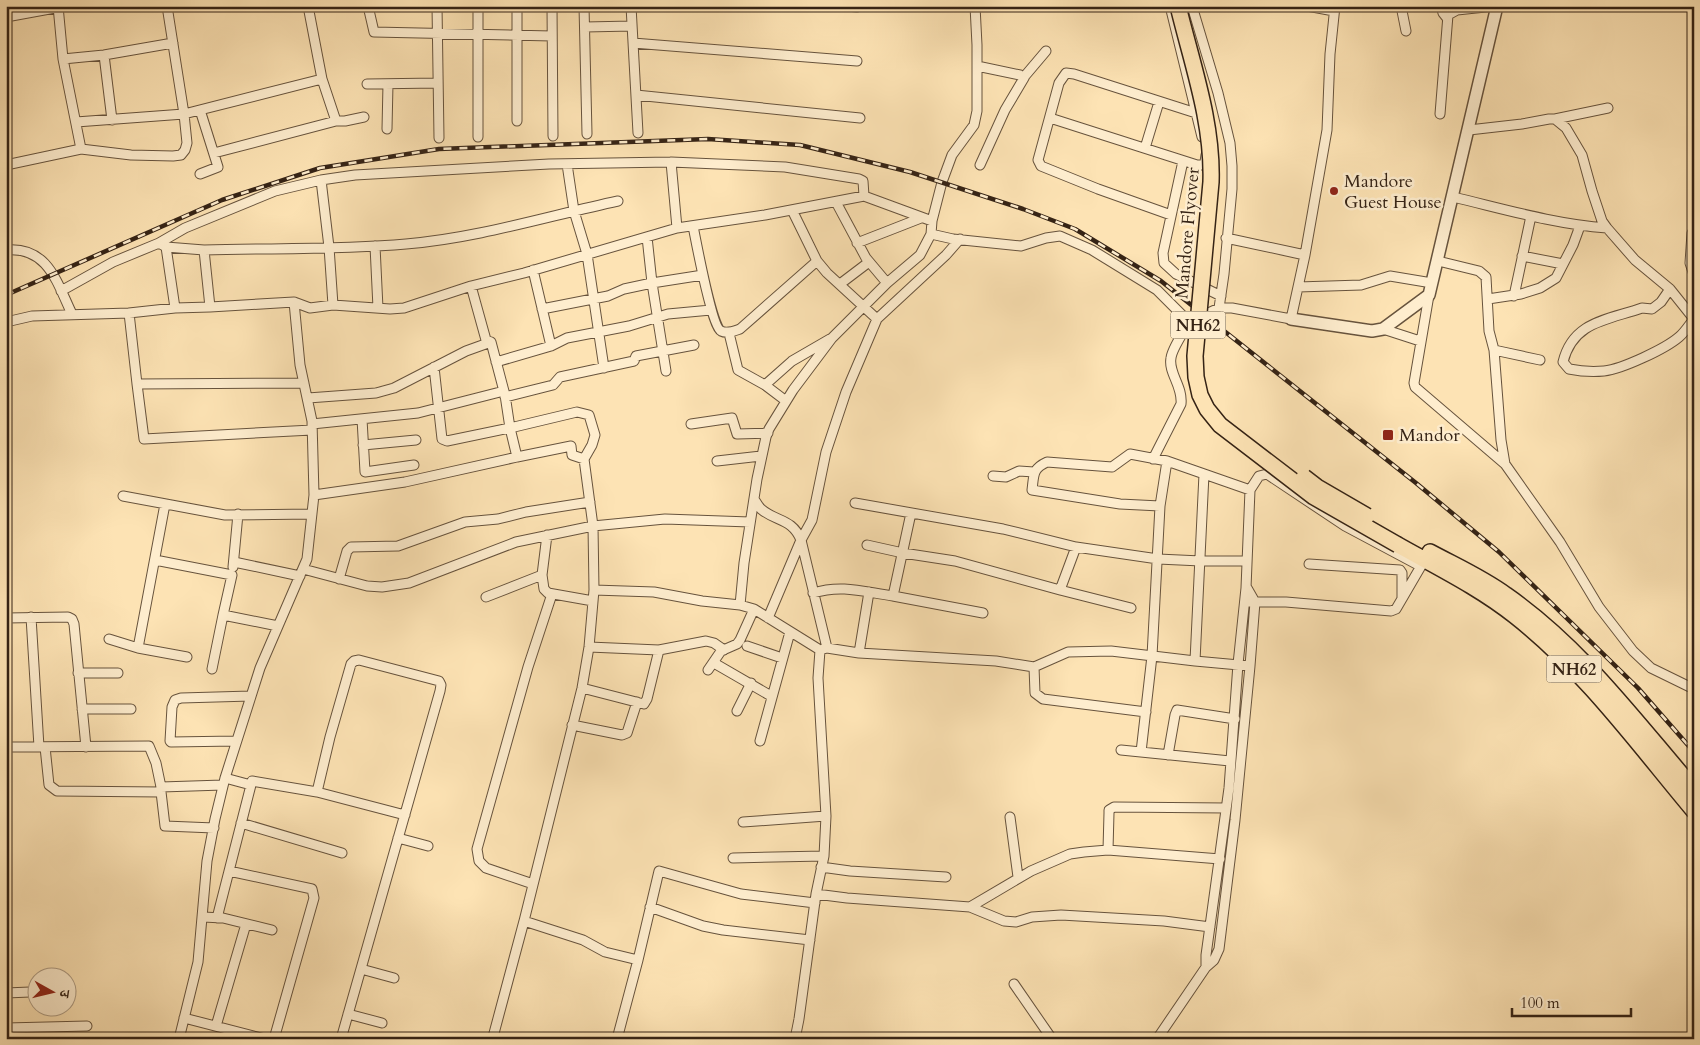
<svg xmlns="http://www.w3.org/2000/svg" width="1700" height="1045" font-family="Cardo,'Noto Serif Devanagari',serif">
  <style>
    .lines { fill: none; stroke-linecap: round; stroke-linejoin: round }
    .minor-casing { stroke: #67533d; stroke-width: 11 }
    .tertiary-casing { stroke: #67533d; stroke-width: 14 }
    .trunk-casing { stroke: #352315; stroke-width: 18 }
    .minor { stroke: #feedce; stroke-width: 9 }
    .tertiary { stroke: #feedce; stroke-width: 11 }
    .trunk { stroke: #fde3b4; stroke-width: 15 }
    .rail-casing { stroke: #352315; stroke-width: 4.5 }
    .rail { stroke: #feedce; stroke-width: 2.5; stroke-dasharray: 8; stroke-linecap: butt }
    .trunk-bridge-casing { stroke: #352315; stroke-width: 18; stroke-linecap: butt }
    .trunk-bridge { stroke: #fde3b4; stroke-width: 15 }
    .poi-dot { fill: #8f2418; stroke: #feedce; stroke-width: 2 }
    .labels { text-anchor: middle; stroke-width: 5; stroke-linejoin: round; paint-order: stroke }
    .shield { fill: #feedce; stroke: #71604c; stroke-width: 1 }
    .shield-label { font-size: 16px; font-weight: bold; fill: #352315 }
    .poi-label { font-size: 18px; fill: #352315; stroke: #feedce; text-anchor: start }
    .street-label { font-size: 18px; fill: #352315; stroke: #feedce }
  </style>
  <rect width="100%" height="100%" fill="#fde3b4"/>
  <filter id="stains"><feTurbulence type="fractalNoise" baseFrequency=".004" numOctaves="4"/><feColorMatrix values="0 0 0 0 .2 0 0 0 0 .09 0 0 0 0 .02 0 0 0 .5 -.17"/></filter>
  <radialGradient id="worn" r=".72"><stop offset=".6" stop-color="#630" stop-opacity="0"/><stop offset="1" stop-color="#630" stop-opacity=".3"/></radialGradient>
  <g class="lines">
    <defs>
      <path id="minor" d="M368,6l6,26 178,4
        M437,6l2,132
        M478,6v131
        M517,6v115
        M552,6l1,130
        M584,6l3,128
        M631,6l7,127
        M847,6l10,1
        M1170,6l32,131
        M1192,6l26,87 12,50 2,23v23l-8,85 -5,34
        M1307,6l27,5
        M1401,6l5,25
        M1441,6l2,7 4,5
        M6,17l60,-11
        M585,27l47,-1
        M633,43l224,18
        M104,55l8,65
        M63,59l41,-4 69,-12
        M977,66l43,9 4,3 -19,32 -25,55
        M1024,77l22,-26
        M367,84l71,-1
        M636,95l224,23
        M200,110l18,57 -18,7
        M1440,114l8,-99 9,-5 38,-4
        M1050,118l147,47h6l2,-3 1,-7
        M1555,119l53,-11
        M336,121h9l19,-4
        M76,122l108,-8 138,-35 -14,-73
        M387,129l1,-45
        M1469,130l53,-6 27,-5h6l11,9 16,27 10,36 10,30 5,7 28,32 35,29 24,30
        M1145,148l14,-46
        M81,149l50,6 42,1 8,-1 4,-5 2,-7 -3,-29 -17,-108
        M214,153l122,-32 -14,-42
        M1183,161l-20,92 1,10 12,11 45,22
        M671,162l6,66
        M567,164l7,47 13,43 17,114
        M6,165l75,-16 -18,-90 -5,-53
        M321,180l8,67 4,58
        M1453,197c51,12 101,27 154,31
        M836,202l30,56 21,25
        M792,210l25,51 10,12 50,46
        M1171,215l-73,-26 -57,-23 -3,-6 21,-77 7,-10 8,1 122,39
        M693,226c3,15 19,101 28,105 6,3 13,0 19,-2l77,-68
        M1692,233l-2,30 4,12
        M931,234l22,5 68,7 25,-8 14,-2 32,14 65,40 32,32 30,-14h13l59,11 14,-64 22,-125 3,-76 5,-48
        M647,237l5,46 14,88
        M1226,238l79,17
        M159,243l26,-15 90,-37 46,-11 34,-5 194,-11 122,-2 114,5 74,12 4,2 1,15
        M857,243l64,-25
        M375,246l3,62
        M166,247l9,61
        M6,250c42,-4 51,33 66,64
        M204,250c67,-2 135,0 202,-6 72,-6 142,-28 212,-43
        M1522,256l41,8
        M1438,261l41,10 7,6 3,54 5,19 7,90 4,24
        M533,270l18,76
        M840,284l29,-22
        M471,286l15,54 5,2 14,53 5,33 67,-16 12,3 6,20 -3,10 -8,14 9,67 72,-7 85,3
        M1298,287l63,-2 29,-9 42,7
        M1670,289l-9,13 -9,7 -10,-1c-34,12 -69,13 -79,54l6,7c10,2 24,3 35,2 18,-2 61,-22 75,-34 6,-5 10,-12 15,-18
        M61,291l52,-29 46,-19 7,4 38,3 6,57
        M1429,295l-15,88 1,4 90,77 55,78 39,65 34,44 18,17 43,21
        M1514,296l17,-80
        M1488,299l33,-5 19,-6 16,-10 17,-33 7,-19
        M294,302l16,6 23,-3 57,4 14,-1 67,-22 53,-13 153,-45 88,-13 99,-19 68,25
        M542,309l66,-13 16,-7 28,-6 51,-8
        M129,313l8,71 167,-1
        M6,322l26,-6 97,-3 46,-5 35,-1 84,-5 6,63 12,56 2,74 -7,64 -47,109 -35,110 -10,41 -8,42 -9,101 -19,77
        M1383,329l37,12
        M729,333l9,37 27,15 21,16
        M1494,350l46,10
        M496,362l55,-16 16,-8 62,-12 39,-12 43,-4
        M137,384l7,55 168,-9
        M765,385l27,-24 38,-22
        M505,397l48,-12 7,-8 74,-16 2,-5 58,-11
        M308,398l68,-5 18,-5 72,-37 25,-9
        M362,419l3,53 49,-7
        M312,424l106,-11 86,-22
        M691,424l41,-6 5,16 31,-1
        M363,445l53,-5
        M517,457l54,-11 1,9 12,4
        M1153,459l28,-55c2,-18 -13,-31 -10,-46 1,-10 13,-26 18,-36
        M717,461l44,-5
        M1167,461l-7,45 -40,-2 -88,-14c2,-15 0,-21 15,-28l65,5 18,-13 37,7 83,29
        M993,476l13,1 13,-6 15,1
        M314,495l91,-13 112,-25 -7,-29 -63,13 -5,-2 -8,-72
        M123,496l102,19 87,-1
        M754,499c2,3 4,7 7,10 15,13 31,9 40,31l26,108
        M855,503l148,26 73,18 82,12 43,2h46
        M547,535l-5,40 2,14 4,4 45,8
        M867,545l36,8 52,8 105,29 16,-43
        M155,560l77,15 -9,40 55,11
        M234,562l66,14
        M1309,564l91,6 2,3v24
        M233,567l5,-53
        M303,569l64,17 15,1 27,-4 107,-41 77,-16 1,64 -5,57 -7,41 -58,233 59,19 22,12 33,8 21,-89 82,23 74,9
        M339,579l8,-28 4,-4 47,-1 67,-24 33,-3 28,-7 64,-10
        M594,590l60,2 48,9 38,4
        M1060,590l71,18
        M813,593c29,-9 51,-1 80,3l18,-83
        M893,596l90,17
        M486,597l56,-22
        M1250,602h36l105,9 5,-2 28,-48
        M31,617l8,130
        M6,618l62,-1 4,2 2,5 12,123
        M768,618l33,-78 11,-20 14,-68 20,-60 31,-73 69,-64 14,-16
        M109,639l29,9 27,-144
        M747,646l35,12
        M589,647l70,3 47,-9 8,2 10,7
        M138,648l49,9
        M820,650l-66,-41 -14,-4 4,-42 13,-84 9,-42 3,-8 24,-39 39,-52 55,-55 33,-28 11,-21 1,-13 10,-39 10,-27 22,-30 3,-14v-66l-2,-39
        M859,653l10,-61
        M1195,661l9,-187
        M714,663l57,33
        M1034,667l1,26 8,6 103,13
        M212,669l11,-54
        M708,670l13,-19 16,-7 3,-4 14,-31
        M78,673h40
        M582,688l62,16 3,-5 12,-49
        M82,709h49
        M737,711l14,-28
        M572,725l50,10 5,-2 10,-31
        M236,741l-65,1 -1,-1 2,-34 3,-7 6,-2 70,-2
        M760,741l30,-109
        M6,747l143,-1 7,17 5,24 62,-2
        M45,747l4,38 8,6 104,1v-5
        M1121,750l109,11
        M1141,752l11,-96 8,-150
        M1168,755l7,-40 2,-5 58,9
        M225,778l26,7
        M161,792l4,34 49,2
        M317,792l13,-55 21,-73 3,-3 5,-1 80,21 2,4 -1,6 -99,348
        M1010,817l8,60
        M743,822l83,-6
        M241,823l101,30
        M398,838l30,8
        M1108,850l1,-37v-3l5,-3 112,1
        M733,858l91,-2
        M821,867l29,4 96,6
        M229,871l83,18 2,9 -40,141
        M533,884l-47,-16 -7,-7 -2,-12 51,-182 24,-73
        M816,894l31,4 123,9 34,14 12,1 16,-5 29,-2 103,6 46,6
        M650,907l53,19 20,4 87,10
        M970,907l61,-36 39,-17 14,-2 24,-2 112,9
        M203,917l20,1 49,12
        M217,918l35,-137 65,11 88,23
        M1206,967v-12l23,-167 9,-124 8,-76 4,-98 9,-14 8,-2 78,52 75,40
        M361,969l33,9
        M1014,984l38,55
        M6,993l24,-1
        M348,1014l34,9
        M184,1018l81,21
        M216,1026l30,-102
        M6,1028l81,-2
        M493,1037l31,-116
        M617,1039l21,-79
        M795,1039l4,-20 17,-125 8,-38 2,-40 -8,-138 2,-28 7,-2 32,5 137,8 38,6 34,-15 43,-1 84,10 55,5
        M1157,1039l49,-72 8,-7 5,-11 16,-129 15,-154 5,-64 -8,-14"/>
      <path id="tertiary" d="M1291,319l81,12 11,-2 46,-34 68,-289"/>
      <path id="trunk" d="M1398,545c39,22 82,43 117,71 70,55 122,127 179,195
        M1430,552c26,14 53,26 76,43 75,52 129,126 188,194"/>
    </defs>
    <use href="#minor" class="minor-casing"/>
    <use href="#tertiary" class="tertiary-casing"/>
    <use href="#trunk" class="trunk-casing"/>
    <use href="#minor" class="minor"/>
    <use href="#tertiary" class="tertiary"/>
    <use href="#trunk" class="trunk"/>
    <defs>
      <path id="rail" d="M6,295l216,-95 98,-32 119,-19 269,-10 92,6 110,27 113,37 52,20 86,52 255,202 83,69 139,136 56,64"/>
    </defs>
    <use href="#rail" class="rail-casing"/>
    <use href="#rail" class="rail"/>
    <defs>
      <path id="trunk-bridge" d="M1178,6c14,58 35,116 33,176l-16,174 1,21 4,18 7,14 13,16 94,72 84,48
        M1304,477l13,10 50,29"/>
    </defs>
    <use href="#trunk-bridge" class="trunk-bridge-casing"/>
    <use href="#trunk-bridge" class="trunk-bridge"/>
  </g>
  <g class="poi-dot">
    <circle cx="1334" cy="191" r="5"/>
    <rect x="1382" y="429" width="12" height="12" rx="2.5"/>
  </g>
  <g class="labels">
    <g class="shield">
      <rect x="1170.5" y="311.5" width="55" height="27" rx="4"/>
      <rect x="1546.5" y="655.5" width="55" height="27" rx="4"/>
    </g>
    <g class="shield-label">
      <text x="1198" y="331">NH62</text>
      <text x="1574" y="675">NH62</text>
    </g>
    <g class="poi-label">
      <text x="1344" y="187">Mandore<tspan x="1344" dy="21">Guest House</tspan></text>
      <text x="1399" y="441">Mandor</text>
    </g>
    <g class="street-label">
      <text transform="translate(1187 233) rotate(-85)" y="6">Mandore Flyover</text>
    </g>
  </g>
  <rect width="1700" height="1045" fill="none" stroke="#fde3b4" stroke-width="25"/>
  <rect x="8" y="8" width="1685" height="1030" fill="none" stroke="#352315" stroke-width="2.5"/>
  <rect x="12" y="12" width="1675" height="1020" fill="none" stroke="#352315"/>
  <g transform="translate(52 992) rotate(98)"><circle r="24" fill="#feedce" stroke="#ae9c84"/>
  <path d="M0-4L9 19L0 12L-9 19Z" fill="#8f2418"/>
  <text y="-8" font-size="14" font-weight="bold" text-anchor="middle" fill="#352315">उ</text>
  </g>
  <path d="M1512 1008v8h119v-8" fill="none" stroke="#352315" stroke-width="2.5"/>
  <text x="1520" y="1008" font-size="15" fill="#352315" stroke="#feedce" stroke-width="4" paint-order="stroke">100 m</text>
  <rect width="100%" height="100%" filter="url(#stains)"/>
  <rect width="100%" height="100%" fill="url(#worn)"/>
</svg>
